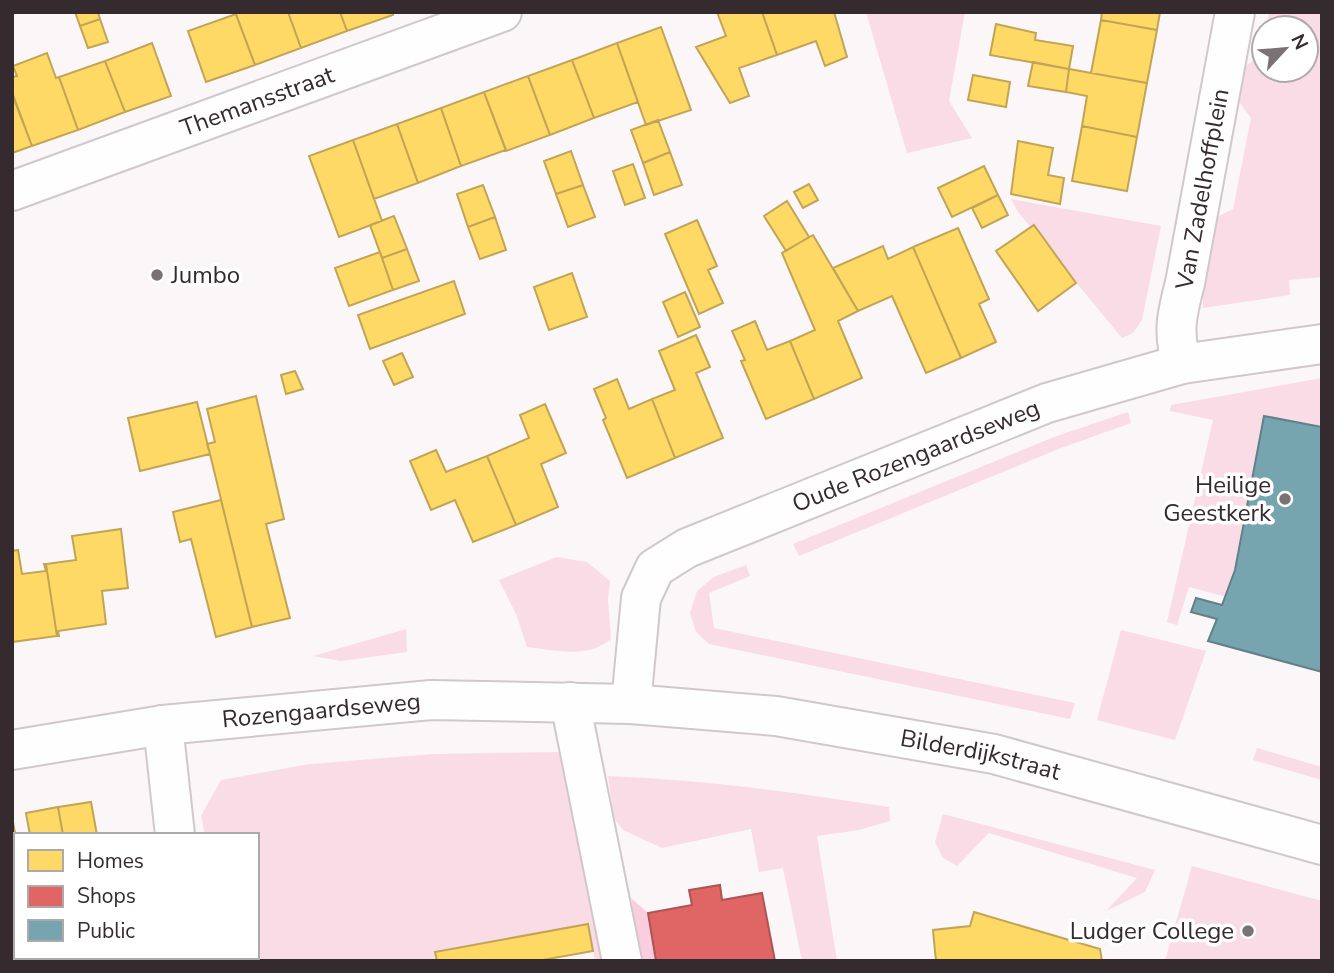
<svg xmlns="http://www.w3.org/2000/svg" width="1334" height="973" font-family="'Nunito Sans',sans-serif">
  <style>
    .green { fill: #fadce6 }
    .forest { fill: #facede }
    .homes { fill: #ffd966; stroke: #c2a455; stroke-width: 2 }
    .shops { fill: #e06666; stroke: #ad5455; stroke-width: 2 }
    .public { fill: #76a5af; stroke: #628088; stroke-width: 2 }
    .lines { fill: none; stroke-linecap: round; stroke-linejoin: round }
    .minor-casing { stroke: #d0c8cb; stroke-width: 42 }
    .minor { stroke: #fefefe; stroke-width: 38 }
    .poi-dot { fill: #7a7175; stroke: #fff; stroke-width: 2.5 }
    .labels { text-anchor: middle; stroke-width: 7; stroke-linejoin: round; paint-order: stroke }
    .street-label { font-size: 24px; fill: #352a2e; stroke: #fff }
    .poi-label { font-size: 24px; fill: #352a2e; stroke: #fff; text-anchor: end }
  </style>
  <rect width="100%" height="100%" fill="#fbf6f8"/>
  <path class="green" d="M866,12h99l-16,89 23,37 -65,15z
    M1269,12h53v265l-33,3 1,15 -87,13v-17l14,-74 16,-8 18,-91 -13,-18 6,-33 17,-12 3,-16v31h42v-42h-40z
    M1011,199l150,27 -19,94 -9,13 -11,5 -104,-126z
    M1322,378v66l-88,155 -45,-12 -12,38 -10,-3 46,-202 -43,-9 1,-6z
    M1128,412l3,11 -70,25 -262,108 -6,-12 261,-107z
    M557,557l30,5 23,19 -2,18 3,40c-23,20 -56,11 -84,8l-11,-33 -17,-34z
    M746,565l4,11 -41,17 5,35 361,75 -5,16 -361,-75 -13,-12 -6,-19 7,-22 17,-14z
    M406,629l1,23 -66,9 -28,-5z
    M1121,630l85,21 -31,89 -78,-20z
    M1257,748l65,19v13l-69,-20z
    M563,752l48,209h-16l-7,-37 -152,28 1,9h-209l-1,-4h30v-122h-52l-4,-19 20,-36 89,-16 125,-10z
    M608,776c96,4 187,16 281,31l1,14 -31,9 -42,6 20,125h-35l-19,-93 -24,4 -8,-43 -89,19 -39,-18 -9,-12z
    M943,814l212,56 -10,22 -39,19 31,-33 -148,-45 -32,33 -14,-8 -8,-16z
    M1192,866l130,35v60h-157z"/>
  <path class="forest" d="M631,898l17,15 8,48h-15z"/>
  <path class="homes" d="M75,12h23l2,7 -20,7z
    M235,12h53l13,36 -46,17z
    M288,12h52l7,19 -46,17z
    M340,12h52l1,3 -46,16z
    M717,12h45l15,43 -38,13 10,28 -19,7 -34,-56 30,-11z
    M762,12h72l13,45 -22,9 -9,-25 -39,14z
    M1102,12h58l-3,18 -56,-10z
    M236,14l19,51 -49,17 -18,-51z
    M100,19l8,23 -20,6 -8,-22z
    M1101,20l56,10 -10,53 -56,-10z
    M996,24l40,9 -1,7 38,6 -4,23 -79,-14z
    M661,27l30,83 -45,15 -29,-82z
    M152,43l19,53 -46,16 -20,-51z
    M617,43l21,59 -44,16 -22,-58z
    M47,53l9,25 3,-1 19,53 -46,16 -20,-54v-15l5,-1 -4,-10z
    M572,60l22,58 -44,17 -22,-59z
    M105,61l20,51 -47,18 -19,-53z
    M1033,62l36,7 -3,23 -38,-6z
    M1069,69l78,14 -10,54 -55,-11 5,-30 -21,-4z
    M973,75l37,7 -4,25 -38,-7z
    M528,76l22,59 -44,16 -22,-59z
    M484,92l22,58 -45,16 -20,-58z
    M12,94l20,52 -20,7z
    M441,108l20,58 -43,17 -21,-59z
    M658,120l12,32 -27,11 -12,-33z
    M397,124l21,59 -44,16 -21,-59z
    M1082,126l55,11 -10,54 -55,-10z
    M353,140l29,81 -43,16 -30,-81z
    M1018,141l35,7 -5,27 16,3 -4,26 -49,-10z
    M571,151l12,34 -27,9 -12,-33z
    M670,152l12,33 -28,10 -11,-32z
    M633,164l12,34 -20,7 -12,-34z
    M984,166l14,29 -46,22 -14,-29z
    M809,184l9,16 -15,8 -9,-16z
    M483,185l12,32 -27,10 -11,-33z
    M583,185l12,32 -27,10 -12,-33z
    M998,195l10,20 -26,13 -10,-20z
    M787,201l22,36 -23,14 -22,-35z
    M394,216l13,33 -25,9 -12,-33z
    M495,217l11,33 -26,9 -12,-32z
    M697,220l20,46 -9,4 15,33 -24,11 -34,-80z
    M1034,225l42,58 -38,28 -42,-60z
    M958,228l31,71 -10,5 17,38 -35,16 -48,-111z
    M813,235l45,76 -20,10 24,57 -48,21 -24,-58 25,-11 -33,-77z
    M883,246l5,13 25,-12 48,111 -35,15 -34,-77 -34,15 -25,-43z
    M407,249l12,32 -26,9 -11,-32z
    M380,252l13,38 -44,16 -14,-38z
    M572,273l15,44 -38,13 -15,-43z
    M454,281l11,33 -95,35 -12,-34z
    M685,292l15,35 -22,10 -15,-35z
    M755,321l12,29 23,-9 24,58 -48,20 -25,-58 4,-1 -13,-29z
    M696,335l14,32 -14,6 27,65 -48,20 -23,-59 23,-9 -16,-39z
    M402,353l11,24 -19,8 -11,-24z
    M295,371l8,18 -17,5 -5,-19z
    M617,379l12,30 23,-10 23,59 -48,20 -24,-58 3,-2 -12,-29z
    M256,396l28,123 -18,5 24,94 -38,9 -42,-173 -3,-10 8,-2 -8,-33z
    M197,402l13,52 -70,17 -12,-53z
    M545,404l21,49 -25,11 17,43 -42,18 -29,-69 42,-18 -9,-23z
    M436,450l10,22 41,-16 29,69 -43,17 -18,-42 -24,10 -21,-49z
    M221,500l31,127 -36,10 -25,-98 -11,3 -7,-30z
    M121,529l7,59 -26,3 4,33 -48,7 1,5h-2l-11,-72 30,-4 -4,-24z
    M18,550l4,24 24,-3 -2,-7h2l11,72 -45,6v-91z
    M91,802l6,33h-34l-5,-28z
    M58,807l5,28h-33l-4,-22z
    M12,817l4,21v102l-4,1z
    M974,912l126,37 2,12h-166l-3,-31 37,-4z
    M588,924l5,27 -56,10h-100l-2,-9z"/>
  <path class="shops" d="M720,885l2,15 40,-7 13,68h-119l-8,-48 44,-8 -3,-15z"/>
  <path class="public" d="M1264,416l58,11v245l-114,-31 9,-22 -26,-7 5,-14 26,7 13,-35z"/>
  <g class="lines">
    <defs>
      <g id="minor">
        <path id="s1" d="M12,191l490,-179"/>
        <path id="s2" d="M1182,364c-10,-32 -5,-50 3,-81l50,-271"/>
        <path d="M570,702l52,259"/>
        <path id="s3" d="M631,704l10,-106 14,-30 32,-20 360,-145 135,-39 140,-20"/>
        <path d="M163,725l12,110"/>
        <path id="s4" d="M12,750l151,-25 268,-25 200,4 145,12 218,38 328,91"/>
        <path d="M195,957v4"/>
      </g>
    </defs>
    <use href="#minor" class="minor-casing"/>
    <use href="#minor" class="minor"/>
  </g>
  <g class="poi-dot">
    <circle cx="157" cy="275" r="7"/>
    <circle cx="1285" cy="499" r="7"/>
    <circle cx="1248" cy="931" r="7"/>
  </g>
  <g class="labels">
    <g class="street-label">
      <text dy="8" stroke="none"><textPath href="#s1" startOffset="261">Themansstraat</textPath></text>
      <text dy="8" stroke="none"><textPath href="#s2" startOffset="178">Van Zadelhoffplein</textPath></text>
      <text dy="8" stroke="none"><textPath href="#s3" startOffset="424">Oude Rozengaardseweg</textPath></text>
      <text dy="8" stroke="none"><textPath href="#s4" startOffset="312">Rozengaardseweg</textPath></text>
      <text dy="8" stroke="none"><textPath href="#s4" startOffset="976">Bilderdijkstraat</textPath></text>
    </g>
    <g class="poi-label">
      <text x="171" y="283" text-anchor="start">Jumbo</text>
      <text x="1271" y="493">Heilige<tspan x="1271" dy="28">Geestkerk</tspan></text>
      <text x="1234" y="939">Ludger College</text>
    </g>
  </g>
  <rect width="1334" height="973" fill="none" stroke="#352a2e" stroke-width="28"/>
  <rect x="14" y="833" width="245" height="126" fill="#ffffff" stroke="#aeaaab" stroke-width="2"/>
  <rect x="28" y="850" width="35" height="21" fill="#ffd966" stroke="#aeaaab" stroke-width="2"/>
  <text x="77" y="868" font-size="21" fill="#352a2e">Homes</text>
  <rect x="28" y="886" width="35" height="21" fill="#e06666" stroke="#aeaaab" stroke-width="2"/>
  <text x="77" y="903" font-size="21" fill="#352a2e">Shops</text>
  <rect x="28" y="920" width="35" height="21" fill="#76a5af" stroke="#aeaaab" stroke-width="2"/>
  <text x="77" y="938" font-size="21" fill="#352a2e">Public</text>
  <g transform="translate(1285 49) rotate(64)"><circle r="33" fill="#ffffff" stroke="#aeaaab" stroke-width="2"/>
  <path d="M0-5L12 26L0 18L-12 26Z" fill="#7a7175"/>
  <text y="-10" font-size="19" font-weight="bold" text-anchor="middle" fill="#352a2e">N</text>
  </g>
</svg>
